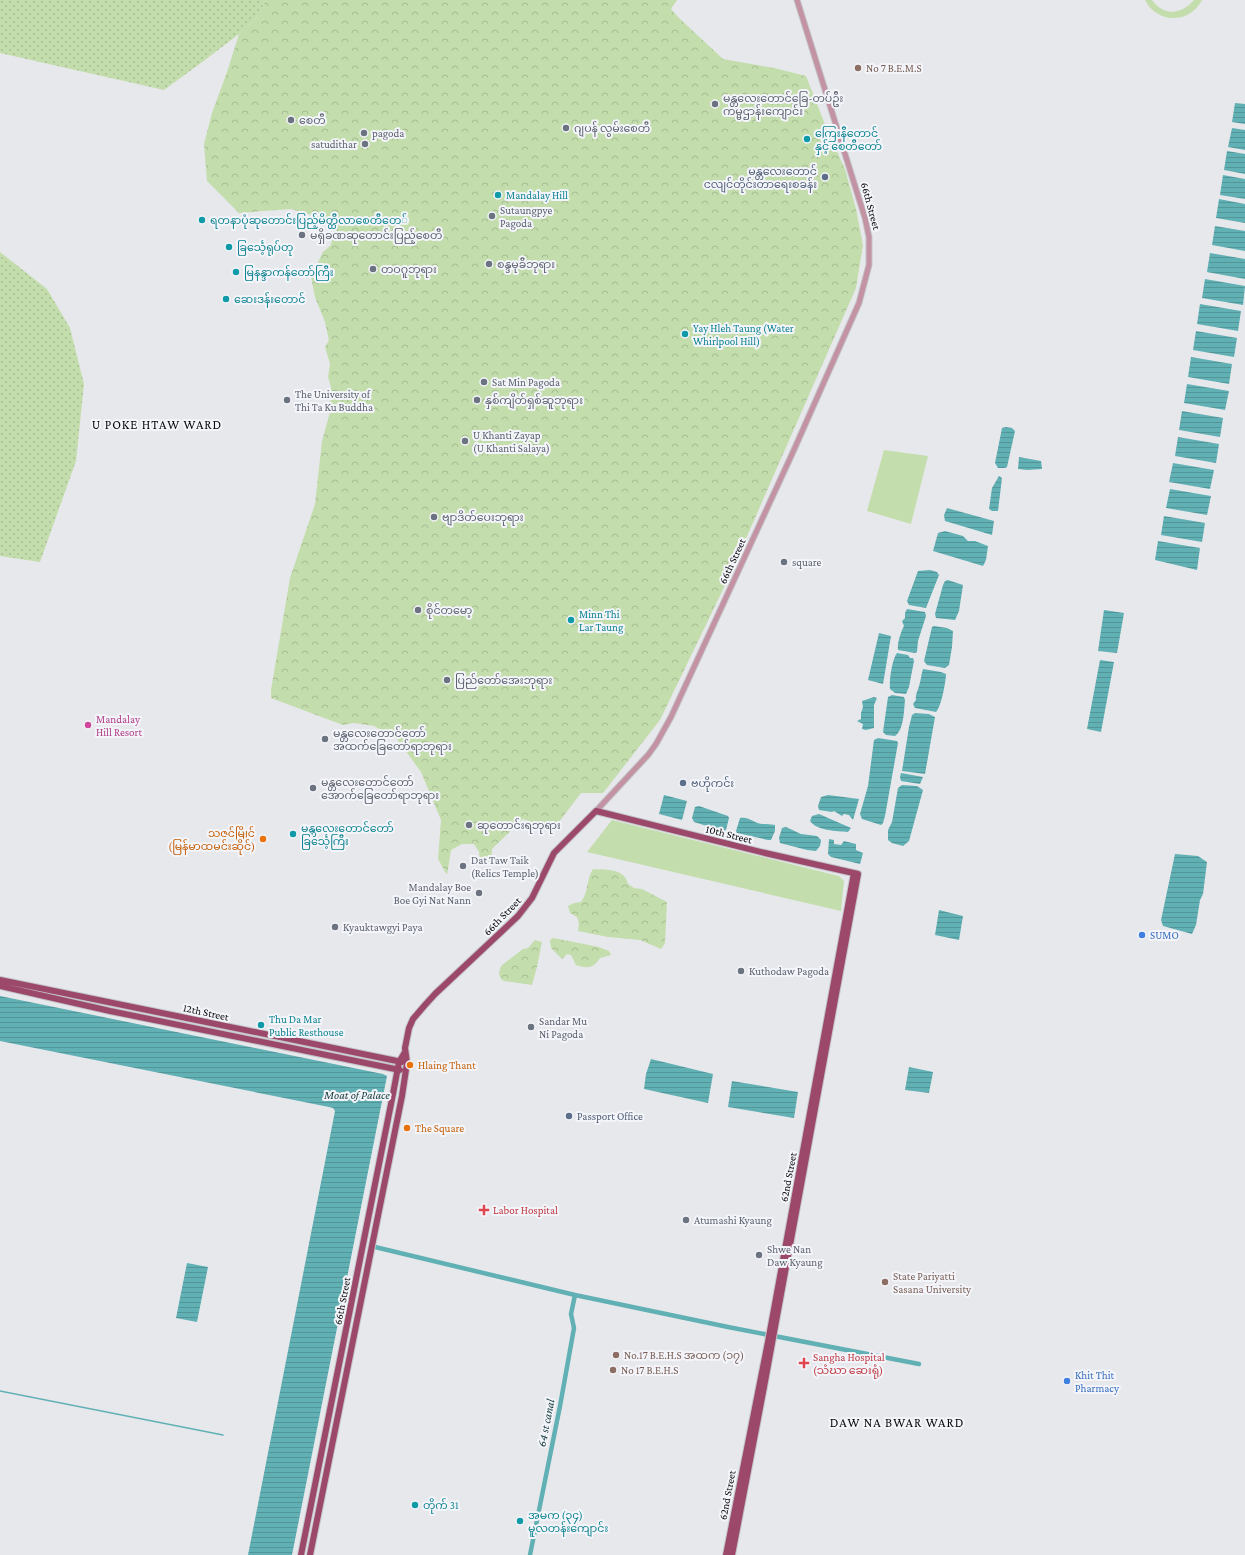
<svg xmlns="http://www.w3.org/2000/svg" width="1245" height="1555" font-family="'Crimson Pro','Noto Sans Myanmar',serif">
  <style>
    .grass { fill: url(#grass-dots) }
    .forest { fill: url(#forest-crowns) }
    .green { fill: #c4ddac }
    .water { fill: url(#water-rules) }
    .lines { fill: none; stroke-linecap: round; stroke-linejoin: round }
    .stream { stroke: #60b0b4; stroke-width: 1.5 }
    .canal { stroke: #60b0b4; stroke-width: 4.5 }
    .minor-casing { stroke: #c4c5c8; stroke-width: 7 }
    .major-casing { stroke: #c4c5c8; stroke-width: 8 }
    .minor { stroke: #c393a3; stroke-width: 5 }
    .major { stroke: #9c486a; stroke-width: 6 }
    .education-dot { fill: #8d6e63; stroke: #f4f5fa; stroke-width: 1.5 }
    .worship-dot { fill: #6b7280; stroke: #f4f5fa; stroke-width: 1.5 }
    .culture-dot { fill: #0f9aa8; stroke: #f4f5fa; stroke-width: 1.5 }
    .service-dot { fill: #5c6f8a; stroke: #f4f5fa; stroke-width: 1.5 }
    .hotel-dot { fill: #d1479c; stroke: #f4f5fa; stroke-width: 1.5 }
    .food-dot { fill: #e8710a; stroke: #f4f5fa; stroke-width: 1.5 }
    .shop-dot { fill: #3f7fe0; stroke: #f4f5fa; stroke-width: 1.5 }
    .health-dot { fill: #e0444e; stroke: #f4f5fa; stroke-width: 1.5 }
    .labels { text-anchor: middle; stroke-width: 4; stroke-linejoin: round; paint-order: stroke }
    .education-label { font-size: 11px; fill: #785e54; stroke: #f4f5fa; text-anchor: start }
    .worship-label { font-size: 11px; fill: #5b616d; stroke: #f4f5fa; text-anchor: start }
    .culture-label { font-size: 11px; fill: #0d838f; stroke: #f4f5fa; text-anchor: start }
    .service-label { font-size: 11px; fill: #4e5e75; stroke: #f4f5fa; text-anchor: start }
    .street-label { font-size: 11px; fill: #0c0c0e; stroke: #f4f5fa }
    .hotel-label { font-size: 11px; fill: #b23c85; stroke: #f4f5fa; text-anchor: start }
    .food-label { font-size: 11px; fill: #c56008; stroke: #f4f5fa; text-anchor: start }
    .shop-label { font-size: 11px; fill: #366cbe; stroke: #f4f5fa; text-anchor: start }
    .health-label { font-size: 11px; fill: #be3a42; stroke: #f4f5fa; text-anchor: start }
    .water-label { font-size: 12px; font-style: italic; fill: #153c3e; stroke: #f4f5fa }
    .quarter-label { font-size: 13px; letter-spacing: 1px; fill: #0c0c0e; stroke: #f4f5fa }
  </style>
  <defs>
    <pattern id="grass-dots" width="8" height="8" patternUnits="userSpaceOnUse"><rect width="8" height="8" fill="#c4ddac"/><path d="M2 2h.1M6 6h.1" fill="none" stroke="#a7bc93" stroke-width="1.8" stroke-linecap="round"/></pattern>
    <pattern id="forest-crowns" width="20" height="18" patternUnits="userSpaceOnUse"><rect width="20" height="18" fill="#c4ddac"/><path d="M2 6a3 3 0 1 1 6 0M12 15a3 3 0 1 1 6 0" fill="none" stroke="#a7bc93"/></pattern>
    <pattern id="water-rules" width="6" height="5" patternUnits="userSpaceOnUse"><rect width="6" height="5" fill="#60b0b4"/><path d="M0 2.5h6" fill="none" stroke="#52969a"/></pattern>
  </defs>
  <rect width="100%" height="100%" fill="#e7e8ec"/>
  <path class="grass" d="M0,0h266l-10,18 -17,16 -34,26 -41,30 -164,-37z
    M0,252l47,37 23,39 14,56 -8,77 -36,101 -40,-6z"/>
  <path class="forest" d="M266,0h411l-6,9 8,9 44,41 51,9 32,8 22,56 17,37 11,40 7,36 -7,43 -126,287 -70,145 -57,73h-22l-22,29 -15,4 -21,-7 -31,30 -1,13 -5,2 -6,-2 -1,-10 -5,-8h-12l-11,6 -4,25 -9,-16 3,-39 -20,-48 -24,-33 -23,-13 -20,-3 -11,2 -72,-27v-8l19,-112 25,-74 7,-63 8,-29 1,-25 -3,-10 2,-13 -5,-17 4,-7 -4,-18 -10,-25 -4,-20 12,-25 8,-7 4,-21 -20,-8 -24,-7 -52,4 -32,-32 -3,-37 8,-31 15,-41 12,-38 17,-16z
    M593,869c14,1 31,-1 35,15l6,4 8,1 25,13 -2,41 -4,6 -21,-9 -32,-3 -30,-6 1,-7 -2,-7 -7,-4 -2,-7 6,-3 7,-1c8,-10 5,-23 12,-33z
    M553,938l46,9 10,4 2,4 -11,3c-6,10 -13,11 -24,7l-5,-10 -4,-1 -5,5 -11,-11 -1,-8z
    M535,940l7,2 -5,25 -5,18 -28,-4c-6,-3 -6,-10 -2,-16l21,-16 5,-1z"/>
  <path class="green" d="M1145,0h7c12,17 30,14 42,0h8c-12,24 -45,24 -57,0z
    M884,450l44,6 -17,68 -44,-13z
    M612,820l227,56 5,5 -3,30 -254,-59z"/>
  <path class="water" d="M1235,103l10,1v20l-13,-2z
    M1232,128l13,2v20l-17,-3z
    M1227,151l18,3v20l-21,-4z
    M1223,175l22,4v20l-25,-4z
    M1219,199l26,5v19l-29,-5z
    M1215,226l30,5v20l-33,-6z
    M1210,253l35,6v20l-38,-7z
    M1205,279l40,7 -2,19 -41,-7z
    M1200,304l41,7 -3,20 -41,-7z
    M1196,331l41,7 -3,19 -41,-7z
    M1191,357l41,7 -3,20 -41,-7z
    M1187,384l42,7 -4,19 -41,-7z
    M1182,411l41,7 -3,19 -41,-7z
    M1006,427l6,1 3,3 -8,36 -2,1h-7l-3,-5 7,-35z
    M1178,437l41,7 -3,19 -41,-7z
    M1019,457l22,4 1,8 -15,1 -9,-1z
    M1173,463l41,7 -4,19 -41,-7z
    M999,476l3,2 -4,33h-6l-3,-2 3,-21z
    M1170,489l41,7 -4,19 -41,-7z
    M947,508l47,13 -2,14 -47,-14 -1,-6z
    M1164,516l41,7 -3,19 -41,-7z
    M945,531l18,5 5,5h7l13,5 -2,14 -3,6 -50,-15 5,-18z
    M1158,541l42,7 -3,22 -42,-10z
    M930,570l7,2 2,3 -13,33 -17,-3 -2,-4 11,-30z
    M948,580l15,5 -4,26 -4,9 -19,-2 -1,-4 8,-29 2,-4z
    M907,609l18,3 1,4 -8,25 -1,11 -2,1 -17,-3c-1,-6 3,-19 6,-24l-2,-5 3,-3v-5z
    M1104,610l20,3 -7,40 -19,-2z
    M934,626l13,2 6,3 -1,16 -3,18 -4,3 -18,-3 -3,-4 8,-34z
    M879,633l12,3 -8,48 -15,-4z
    M897,653l11,2 2,3h3l1,3 -5,26 -3,7 -11,-1 -5,-4c-1,-8 2,-30 7,-36z
    M1100,660l14,2 -13,70 -14,-3z
    M923,669l18,3 5,2c0,7 -5,34 -10,38l-21,-4 -2,-4 3,-4c-1,-6 2,-9 3,-14 2,-6 2,-11 4,-17z
    M892,695l12,2 1,3c-1,10 -1,30 -10,36l-9,-1 -3,-3 5,-35z
    M874,697l3,1 -3,7v23l-8,2 -4,-1 1,-5 -6,-3 4,-2v-6l2,-6 -1,-6z
    M915,713l14,1 6,3 -10,57 -23,-3 7,-44 3,-12z
    M878,738l19,3 1,2 -13,73 -2,7 -2,2 -19,-6 -2,-5 8,-28 6,-46z
    M901,773l22,4 -3,7 -19,-3 -1,-4z
    M902,785l15,1 6,4 -14,51 -6,5 -11,-3 -4,-3v-10l4,-8 6,-34z
    M664,795l23,6 -5,19 -23,-6z
    M828,795l31,4 -6,21 -4,-5 -5,-1 -2,2 -8,-5 -2,1 -13,-2 -1,-4 3,-9z
    M699,806l29,10 1,2 -3,12 -3,1 -29,-9 -2,-4 3,-11z
    M819,814l32,14 -3,4c-11,-1 -31,-1 -38,-11l2,-5z
    M740,818c8,-2 14,5 22,6 5,0 8,0 13,1v6l-4,9h-3l-31,-7 -1,-2z
    M786,827l15,7 16,2 4,4 -1,6 -4,5 -9,-1 -27,-7 -1,-5 3,-10z
    M829,839l5,1v4l7,1 3,-4 12,3v6l7,3 -3,11 -29,-7 -3,-3z
    M1175,854l23,2 9,6 -4,32 -3,6 -4,25 -4,9 -29,-8 -2,-6z
    M939,910l24,6 -4,24 -24,-5z
    M0,996l383,78 4,2 -95,479h-44l87,-444 -2,-3 -4,-1 -329,-66z
    M651,1059l62,15 -5,29 -64,-14 2,-15z
    M909,1067l24,5 -4,21 -24,-3z
    M732,1081l66,11 -4,26 -66,-11z
    M187,1263l21,4 -11,55 -21,-4z"/>
  <g class="lines">
    <path class="stream" d="M0,1391l223,44"/>
    <path class="canal" d="M375,1247l200,48 153,32 191,37
      M530,1555l30,-149 14,-78 -3,-14 4,-19"/>
    <defs>
      <path id="minor" d="M596,811l52,-56 8,-11 15,-27 122,-265 66,-149 10,-38v-28l-4,-19 -68,-218"/>
      <path id="major" d="M0,980l402,82
        M0,986l110,25 290,59
        M301,1555l92,-461 6,-32 6,-10
        M310,1555l92,-459 5,-33 -2,-15 4,-20 4,-9 12,-14 10,-11 83,-78 14,-18 22,-45 42,-42 169,42 93,21 -94,513 -32,168
        M726,1555l42,-213 86,-469"/>
    </defs>
    <use href="#minor" class="minor-casing"/>
    <use href="#major" class="major-casing"/>
    <use href="#minor" class="minor"/>
    <use href="#major" class="major"/>
  </g>
  <g class="education-dot">
    <circle cx="858" cy="68" r="4"/>
    <circle cx="885" cy="1282" r="4"/>
    <circle cx="616" cy="1355" r="4"/>
    <circle cx="613" cy="1370" r="4"/>
  </g>
  <g class="worship-dot">
    <circle cx="715" cy="104" r="4"/>
    <circle cx="291" cy="120" r="4"/>
    <circle cx="566" cy="128" r="4"/>
    <circle cx="364" cy="133" r="4"/>
    <circle cx="365" cy="144" r="4"/>
    <circle cx="492" cy="216" r="4"/>
    <circle cx="302" cy="235" r="4"/>
    <circle cx="489" cy="264" r="4"/>
    <circle cx="373" cy="269" r="4"/>
    <circle cx="484" cy="382" r="4"/>
    <circle cx="287" cy="400" r="4"/>
    <circle cx="477" cy="400" r="4"/>
    <circle cx="465" cy="441" r="4"/>
    <circle cx="434" cy="517" r="4"/>
    <circle cx="784" cy="562" r="4"/>
    <circle cx="418" cy="610" r="4"/>
    <circle cx="447" cy="680" r="4"/>
    <circle cx="325" cy="739" r="4"/>
    <circle cx="313" cy="788" r="4"/>
    <circle cx="469" cy="825" r="4"/>
    <circle cx="463" cy="866" r="4"/>
    <circle cx="479" cy="893" r="4"/>
    <circle cx="335" cy="927" r="4"/>
    <circle cx="741" cy="971" r="4"/>
    <circle cx="531" cy="1027" r="4"/>
    <circle cx="686" cy="1220" r="4"/>
    <circle cx="759" cy="1255" r="4"/>
  </g>
  <g class="culture-dot">
    <circle cx="807" cy="139" r="4"/>
    <circle cx="498" cy="195" r="4"/>
    <circle cx="202" cy="220" r="4"/>
    <circle cx="229" cy="247" r="4"/>
    <circle cx="236" cy="272" r="4"/>
    <circle cx="226" cy="299" r="4"/>
    <circle cx="685" cy="334" r="4"/>
    <circle cx="571" cy="620" r="4"/>
    <circle cx="293" cy="834" r="4"/>
    <circle cx="261" cy="1025" r="4"/>
    <circle cx="415" cy="1505" r="4"/>
    <circle cx="520" cy="1521" r="4"/>
  </g>
  <g class="service-dot">
    <circle cx="825" cy="177" r="4"/>
    <circle cx="683" cy="783" r="4"/>
    <circle cx="569" cy="1116" r="4"/>
  </g>
  <circle class="hotel-dot" cx="88" cy="725" r="4"/>
  <g class="food-dot">
    <circle cx="263" cy="839" r="4"/>
    <circle cx="410" cy="1065" r="4"/>
    <circle cx="407" cy="1128" r="4"/>
  </g>
  <g class="shop-dot">
    <circle cx="1142" cy="935" r="4"/>
    <circle cx="1067" cy="1381" r="4"/>
  </g>
  <g class="health-dot">
    <path d="M482 1204h4v4h4v4h-4v4h-4v-4h-4v-4h4z"/>
    <path d="M802 1357h4v4h4v4h-4v4h-4v-4h-4v-4h4z"/>
  </g>
  <g class="labels">
    <g class="education-label">
      <text x="866" y="72">No 7 B.E.M.S</text>
      <text x="893" y="1280">State Pariyatti<tspan x="893" dy="13">Sasana University</tspan></text>
      <text x="624" y="1359">No.17 B.E.H.S အထက (၁၇)</text>
      <text x="621" y="1374">No 17 B.E.H.S</text>
    </g>
    <g class="worship-label">
      <text x="723" y="102">မန္တလေးတောင်ခြေ-တပ်ဦး<tspan x="723" dy="13">ကမ္မဌာန်းကျောင်း</tspan></text>
      <text x="299" y="124">စေတီ</text>
      <text x="574" y="132">ဂျပန် လွမ်းစေတီ</text>
      <text x="372" y="137">pagoda</text>
      <text x="357" y="148" text-anchor="end">satudithar</text>
      <text x="500" y="214">Sutaungpye<tspan x="500" dy="13">Pagoda</tspan></text>
      <text x="310" y="239">မရှိခဏဆုတောင်းပြည့်စေတီ</text>
      <text x="497" y="268">စန္ဒမုခီဘုရား</text>
      <text x="381" y="273">တဝဂူဘုရား</text>
      <text x="492" y="386">Sat Min Pagoda</text>
      <text x="295" y="398">The University of<tspan x="295" dy="13">Thi Ta Ku Buddha</tspan></text>
      <text x="485" y="404">နှစ်ကျိတ်ရှစ်ဆူဘုရား</text>
      <text x="473" y="439">U Khanti Zayap<tspan x="473" dy="13">(U Khanti Salaya)</tspan></text>
      <text x="442" y="521">ဗျာဒိတ်ပေးဘုရား</text>
      <text x="792" y="566">square</text>
      <text x="426" y="614">စိုင်တမော့</text>
      <text x="455" y="684">ပြည်တော်အေးဘုရား</text>
      <text x="333" y="737">မန္တ‌လေးတောင်တော်<tspan x="333" dy="13">အထက်ခြေတော်ရာဘုရား‌</tspan></text>
      <text x="321" y="786">မန္တ‌လေးတောင်တော်<tspan x="321" dy="13">အောက်ခြေတော်ရာဘုရား‌</tspan></text>
      <text x="477" y="829">ဆုတောင်းရဘုရား</text>
      <text x="471" y="864">Dat Taw Taik<tspan x="471" dy="13">(Relics Temple)</tspan></text>
      <text x="471" y="891" text-anchor="end">Mandalay Boe<tspan x="471" dy="13">Boe Gyi Nat Nann</tspan></text>
      <text x="343" y="931">Kyauktawgyi Paya</text>
      <text x="749" y="975">Kuthodaw Pagoda</text>
      <text x="539" y="1025">Sandar Mu<tspan x="539" dy="13">Ni Pagoda</tspan></text>
      <text x="694" y="1224">Atumashi Kyaung</text>
      <text x="767" y="1253">Shwe Nan<tspan x="767" dy="13">Daw Kyaung</tspan></text>
    </g>
    <g class="culture-label">
      <text x="815" y="137">ကြေးနီတောင်<tspan x="815" dy="13">နှင့် စေတီတော်</tspan></text>
      <text x="506" y="199">Mandalay Hill</text>
      <text x="210" y="224">ရတနာပုံဆုတောင်းပြည့်မိတ္ထီလာစေတီတေ်</text>
      <text x="237" y="251">ခြင်္သေ့ရုပ်တု</text>
      <text x="244" y="276">မြနန္ဒာကန်တော်ကြီး</text>
      <text x="234" y="303">ဆေးဒန်းတောင်</text>
      <text x="693" y="332">Yay Hleh Taung (Water<tspan x="693" dy="13">Whirlpool Hill)</tspan></text>
      <text x="579" y="618">Minn Thi<tspan x="579" dy="13">Lar Taung</tspan></text>
      <text x="301" y="832">မန္တလေးတောင်တော်<tspan x="301" dy="13">‌ခြင်္သေ့ကြီး</tspan></text>
      <text x="269" y="1023">Thu Da Mar<tspan x="269" dy="13">Public Resthouse</tspan></text>
      <text x="423" y="1509">တိုက် 31</text>
      <text x="528" y="1519">အမက (၃၄)<tspan x="528" dy="13">မူလတန်းကျောင်း</tspan></text>
    </g>
    <g class="service-label">
      <text x="817" y="175" text-anchor="end">မန္တလေးတောင်<tspan x="817" dy="13">ငလျင်တိုင်းတာရေးစခန်း</tspan></text>
      <text x="691" y="787">ဗဟိုကင်း</text>
      <text x="577" y="1120">Passport Office</text>
    </g>
    <g class="street-label">
      <text transform="translate(871 206) rotate(75)" y="4">66th Street</text>
      <text transform="translate(732 561) rotate(-65)" y="4">66th Street</text>
      <text transform="translate(729 834) rotate(14)" y="4">10th Street</text>
      <text transform="translate(502 916) rotate(-46)" y="4">66th Street</text>
      <text transform="translate(206 1012) rotate(12)" y="4">12th Street</text>
      <text transform="translate(788 1177) rotate(-79)" y="4">62nd Street</text>
      <text transform="translate(342 1301) rotate(-79)" y="4">66th Street</text>
      <text transform="translate(727 1495) rotate(-79)" y="4">62nd Street</text>
    </g>
    <g class="hotel-label">
      <text x="96" y="723">Mandalay<tspan x="96" dy="13">Hill Resort</tspan></text>
    </g>
    <g class="food-label">
      <text x="255" y="837" text-anchor="end">သဇင်မြိုင်<tspan x="255" dy="13">(မြန်မာထမင်းဆိုင်)</tspan></text>
      <text x="418" y="1069">Hlaing Thant</text>
      <text x="415" y="1132">The Square</text>
    </g>
    <g class="shop-label">
      <text x="1150" y="939">SUMO</text>
      <text x="1075" y="1379">Khit Thit<tspan x="1075" dy="13">Pharmacy</tspan></text>
    </g>
    <g class="health-label">
      <text x="493" y="1214">Labor Hospital</text>
      <text x="813" y="1361">Sangha Hospital<tspan x="813" dy="13">(သံဃာ ဆေးရုံ)</tspan></text>
    </g>
    <g class="water-label">
      <text x="357" y="1099">Moat of Palace</text>
      <text transform="translate(546 1423) rotate(-79)" y="4">64 st canal</text>
    </g>
    <g class="quarter-label">
      <text x="157" y="429">U POKE HTAW WARD</text>
      <text x="897" y="1427">DAW NA BWAR WARD</text>
    </g>
  </g>
</svg>
